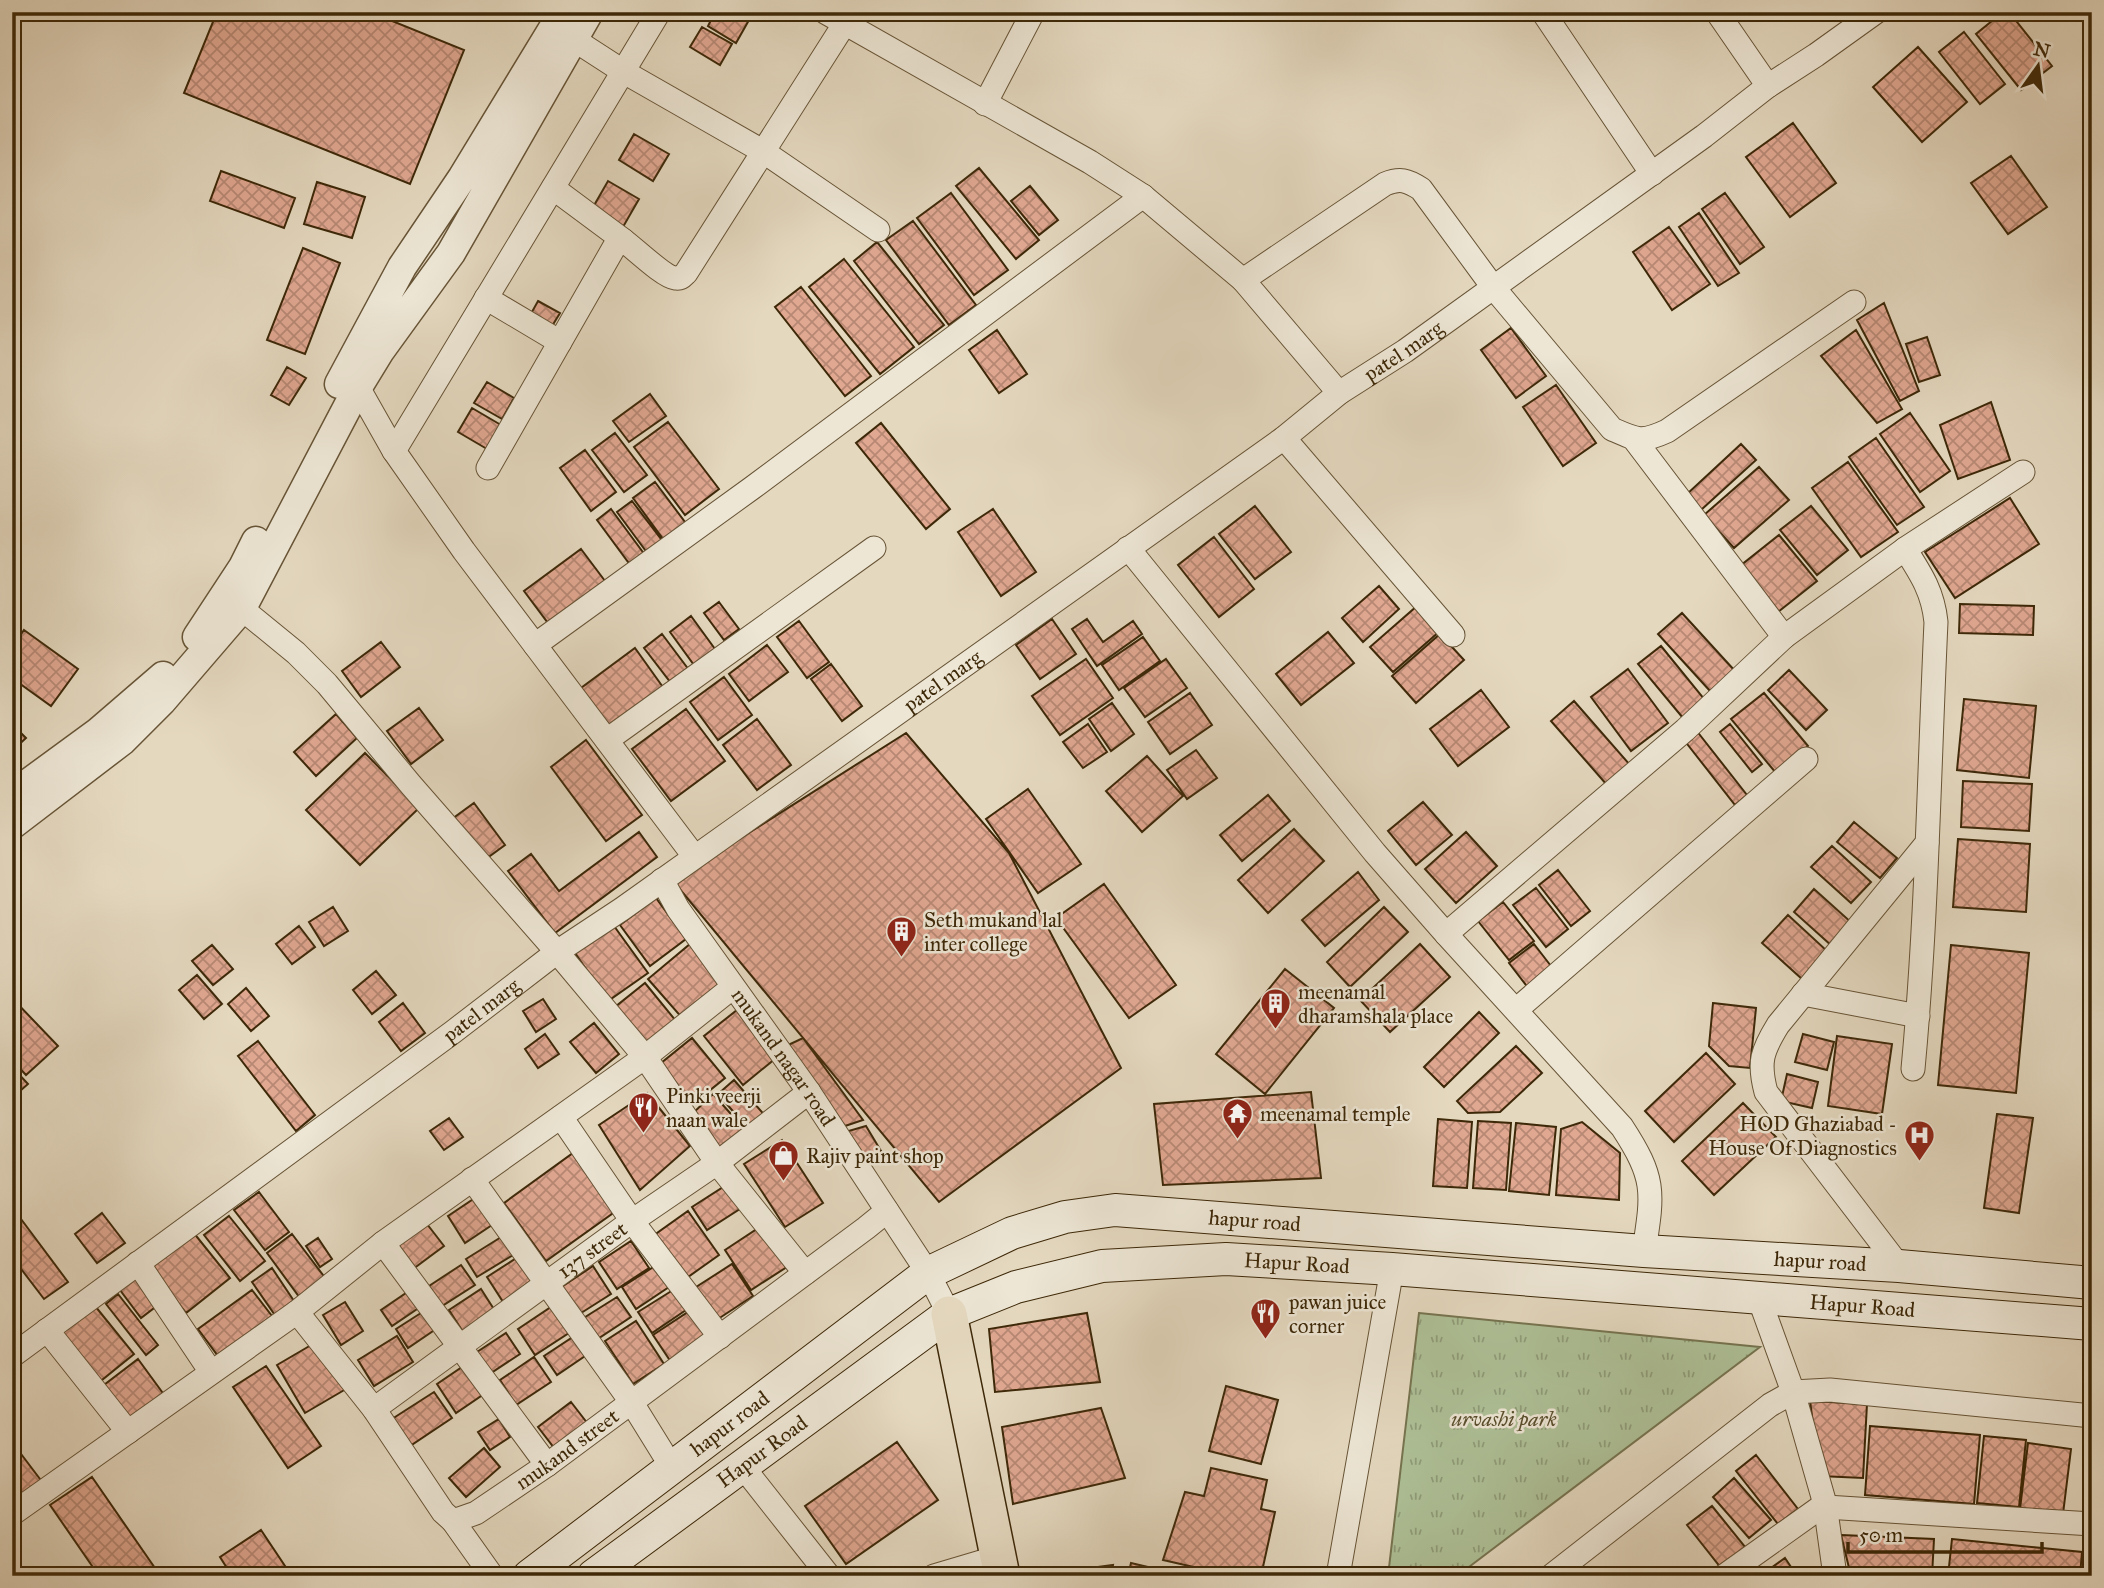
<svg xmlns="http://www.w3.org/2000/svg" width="2104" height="1588" font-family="'IM FELL Great Primer',serif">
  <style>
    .grass { fill: url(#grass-tufts); stroke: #767450; stroke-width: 2 }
    .building { fill: url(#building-cross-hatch); stroke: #3d2808; stroke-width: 2 }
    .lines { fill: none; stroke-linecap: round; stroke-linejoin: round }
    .minor-casing { stroke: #675436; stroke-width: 25 }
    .tertiary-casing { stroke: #675436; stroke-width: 31 }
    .secondary-casing { stroke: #3d2808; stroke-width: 34 }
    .primary-casing { stroke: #3d2808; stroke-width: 38 }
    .minor { stroke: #ede6d5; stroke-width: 23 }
    .tertiary { stroke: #ede6d5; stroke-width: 28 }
    .secondary { stroke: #ede6d5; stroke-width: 32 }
    .primary { stroke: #e4d8bf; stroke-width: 35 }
    .labels { text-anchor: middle; stroke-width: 5; stroke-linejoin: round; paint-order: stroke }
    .street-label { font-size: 21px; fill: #3d2808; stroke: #ede6d5 }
    .poi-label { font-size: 21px; fill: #3d2808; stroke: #ede6d5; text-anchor: start }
    .park-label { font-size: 21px; font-style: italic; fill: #594e2c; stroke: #ede6d5 }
  </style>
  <defs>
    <pattern id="grass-tufts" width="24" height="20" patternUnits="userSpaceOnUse" patternTransform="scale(1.75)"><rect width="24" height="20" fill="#aec097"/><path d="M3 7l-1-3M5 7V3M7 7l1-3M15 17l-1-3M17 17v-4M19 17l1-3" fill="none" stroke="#8f9c79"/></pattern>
    <pattern id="building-cross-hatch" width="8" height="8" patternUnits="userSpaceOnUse" patternTransform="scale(1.75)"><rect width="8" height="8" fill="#e0a791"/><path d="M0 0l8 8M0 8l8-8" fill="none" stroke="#b78874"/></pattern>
  </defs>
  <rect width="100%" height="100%" fill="#e4d8bf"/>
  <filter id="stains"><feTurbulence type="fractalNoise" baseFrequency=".00286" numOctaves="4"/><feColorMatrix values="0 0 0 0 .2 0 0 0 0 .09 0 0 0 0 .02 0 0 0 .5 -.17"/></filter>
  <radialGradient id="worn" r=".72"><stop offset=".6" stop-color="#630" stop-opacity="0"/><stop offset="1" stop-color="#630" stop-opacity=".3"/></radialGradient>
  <path class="grass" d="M1419,1313l341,34 -303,229h-69z"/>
  <path class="building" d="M217,12h153l94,38 -54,134 -226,-91z
    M715,12h22l12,8 -13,23 -28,-17z
    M2003,12h6l43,54 -31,24 -45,-56z
    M702,27l30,17 -12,21 -30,-18z
    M1964,32l41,52 -25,20 -41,-52z
    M1918,47l49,55 -45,40 -49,-55z
    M1793,123l43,60 -46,34 -44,-60z
    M634,134l35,20 -16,27 -34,-21z
    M2011,156l36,51 -39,27 -37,-51z
    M979,168l60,72 -23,19 -60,-73z
    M221,171l74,27 -11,30 -74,-27z
    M608,181l31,18 -16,28 -31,-18z
    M317,182l48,15 -13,41 -48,-14z
    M1030,186l28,34 -19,15 -28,-34z
    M951,193l57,77 -34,25 -57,-77z
    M1725,193l39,54 -24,17 -38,-55z
    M1699,213l40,60 -21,13 -39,-59z
    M913,221l63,84 -27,20 -63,-85z
    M1669,227l41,57 -38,26 -39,-58z
    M877,242l67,83 -25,19 -65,-83z
    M303,248l37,15 -35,91 -38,-14z
    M844,259l70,88 -34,27 -71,-87z
    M801,287l70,89 -26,20 -70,-89z
    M538,301l22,12 -11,18 -21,-12z
    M1884,303l35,88 -19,10 -43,-81z
    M1511,328l35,48 -30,22 -35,-48z
    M997,330l30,44 -28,19 -30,-43z
    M1856,330l46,79 -25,14 -56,-67z
    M1927,337l13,38 -21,7 -13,-38z
    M287,367l19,11 -17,27 -18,-10z
    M487,382l27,16 -12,21 -28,-16z
    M1556,385l40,58 -33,23 -40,-59z
    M650,394l16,22 -37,26 -16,-21z
    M1991,402l19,58 -52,19 -18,-54z
    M472,408l29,17 -14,24 -29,-17z
    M1910,413l40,58 -30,21 -40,-58z
    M668,422l51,67 -34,26 -51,-68z
    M881,423l69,86 -24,20 -70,-86z
    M615,433l32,42 -23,17 -32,-42z
    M1876,438l48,69 -27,18 -48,-68z
    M1741,444l15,16 -55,50 -14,-16z
    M585,450l31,42 -25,19 -31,-43z
    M1848,462l50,70 -37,25 -49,-69z
    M1759,467l30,33 -55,48 -30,-33z
    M655,482l33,44 -22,17 -33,-45z
    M2010,498l29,46 -84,54 -30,-46z
    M632,501l32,42 -16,11 -31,-42z
    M1255,506l36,46 -36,27 -36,-45z
    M1811,506l37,44 -31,25 -37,-45z
    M611,509l34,46 -14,11 -34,-46z
    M993,509l43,63 -35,24 -43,-64z
    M1779,535l38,46 -44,35 -38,-46z
    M1214,537l40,52 -35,28 -41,-52z
    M581,549l27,36 -57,42 -27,-36z
    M1379,586l20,23 -36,33 -21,-24z
    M719,602l20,27 -15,11 -20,-27z
    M1960,604l74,2 -1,29 -74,-2z
    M1417,606l23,25 -47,41 -23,-25z
    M1682,613l53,58 -24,21 -53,-58z
    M691,616l24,33 -21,16 -24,-33z
    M1052,619l24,35 -36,25 -24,-34z
    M1087,619l16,23 30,-21 9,13 -45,32 -25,-37z
    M799,621l30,41 -22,16 -30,-41z
    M24,630l54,39 -27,37 -39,-28v-31z
    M1328,632l26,31 -53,42 -25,-31z
    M662,634l27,36 -18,13 -27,-35z
    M1440,634l24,26 -48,43 -24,-27z
    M1143,637l17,24 -41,29 -17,-25z
    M381,642l19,25 -39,30 -19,-26z
    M767,645l21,27 -39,29 -20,-27z
    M1661,646l44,54 -22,18 -45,-54z
    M635,648l30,42 -53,39 -31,-41z
    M1086,659l27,39 -53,37 -28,-39z
    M1166,659l21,29 -42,29 -21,-29z
    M831,664l31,42 -20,15 -31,-42z
    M1628,669l40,54 -37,28 -40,-54z
    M1789,670l38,40 -21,20 -38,-40z
    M724,677l28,38 -34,25 -28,-38z
    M1481,690l28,37 -51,39 -28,-37z
    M1190,693l22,32 -42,29 -22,-32z
    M1764,693l44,53 -32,27 -45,-54z
    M1964,699l72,7 -7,72 -72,-8z
    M1574,701l56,64 -23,20 -56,-64z
    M1112,703l22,31 -23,17 -22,-32z
    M419,708l24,32 -32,24 -24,-33z
    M686,709l39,52 -54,40 -39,-52z
    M336,714l21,24 -41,38 -22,-24z
    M757,719l34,46 -34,25 -34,-45z
    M12,724l14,14 -14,13z
    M1088,724l19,28 -24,16 -20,-26z
    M1730,724l32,40 -10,8 -32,-40z
    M1696,730l51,65 -12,10 -51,-65z
    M906,733l103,120 112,215 -182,134 -266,-321z
    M586,740l56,75 -36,26 -55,-74z
    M1196,750l21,28 -30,21 -20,-29z
    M365,753l54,55 -59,57 -54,-55z
    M1147,756l36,40 -41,36 -36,-41z
    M1963,781l69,3 -3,47 -68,-4z
    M1028,789l53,75 -43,29 -52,-74z
    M1268,795l22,26 -48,40 -22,-26z
    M1423,802l29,33 -36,30 -28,-34z
    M474,803l31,42 -22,16 -31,-42z
    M1854,822l43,36 -17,20 -43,-36z
    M1294,829l30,32 -56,52 -30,-33z
    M639,832l18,25 -102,76 -47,-62 23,-17 28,37z
    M1466,832l31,34 -41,37 -31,-34z
    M1958,839l72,5 -4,68 -73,-5z
    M1832,846l39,36 -20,21 -40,-36z
    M1558,870l32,41 -19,15 -32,-41z
    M1358,872l21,28 -54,46 -23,-26z
    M1104,884l72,101 -47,33 -73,-100z
    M1536,888l32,41 -22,18 -33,-42z
    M1814,889l39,35 -21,22 -38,-34z
    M656,898l30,41 -36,27 -30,-41z
    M1503,902l31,39 -25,19 -31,-39z
    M333,907l15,24 -24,15 -15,-24z
    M1384,907l24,25 -58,55 -23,-25z
    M1788,915l39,36 -25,28 -40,-36z
    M299,926l16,21 -23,17 -16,-20z
    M614,926l34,47 -40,28 -33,-48z
    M690,944l35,41 -41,35 -36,-41z
    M1420,944l30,33 -60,55 -30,-32z
    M1534,944l20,26 -25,19 -20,-26z
    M212,945l21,24 -20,16 -21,-24z
    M1951,945l78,8 -13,140 -78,-8z
    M1285,969l49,39 -69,86 -49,-40z
    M376,971l20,24 -24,19 -19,-24z
    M197,975l25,29 -18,15 -25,-29z
    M645,983l31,38 -30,24 -31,-38z
    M246,988l23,28 -18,15 -23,-27z
    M12,998l46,48 -32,29 -14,-15z
    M543,999l13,20 -20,13 -13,-21z
    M403,1003l22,30 -24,18 -22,-29z
    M1713,1003l43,5 -6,60 -21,-2 -20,-20z
    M737,1010l39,48 -33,27 -39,-49z
    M1479,1012l20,21 -55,54 -20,-20z
    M594,1023l25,31 -23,19 -26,-31z
    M545,1034l14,20 -21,14 -13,-19z
    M1803,1034l31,8 -7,28 -32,-8z
    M1837,1036l55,8 -10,70 -54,-8z
    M692,1038l33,40 -37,30 -33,-40z
    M803,1038l60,82 -21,7 -58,-80z
    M258,1041l57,74 -19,16 -58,-75z
    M1516,1046l26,27 -42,39 -32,1 -11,-12z
    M1706,1053l29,31 -61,58 -29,-31z
    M12,1067l16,17 -16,14z
    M1787,1074l31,8 -6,26 -31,-7z
    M734,1080l33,38 -16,14 -33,-38z
    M1311,1092l10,86 -158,7 -9,-81z
    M647,1093l43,53 -50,44 -41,-65z
    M713,1094l35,39 -23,20 -34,-38z
    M1743,1103l33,34 -62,58 -32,-34z
    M1997,1114l36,4 -14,95 -35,-5z
    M449,1118l14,19 -19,13 -14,-19z
    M1438,1119l34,3 -5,66 -34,-2z
    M1478,1121l33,2 -5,67 -33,-2z
    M1582,1122l38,31 -1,47 -63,-5 5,-66z
    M1516,1123l40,4 -7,68 -40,-4z
    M866,1126l18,30 -19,7 -20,-31z
    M782,1140l41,63 -38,24 -41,-63z
    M573,1153l43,58 -70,50 -42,-58z
    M728,1184l15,23 -36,23 -15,-23z
    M259,1192l30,40 -24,18 -31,-40z
    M478,1196l17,27 -30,20 -17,-27z
    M688,1211l31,44 -38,27 -31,-44z
    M102,1213l23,30 -28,20 -22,-29z
    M229,1216l36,45 -25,20 -36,-46z
    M21,1219l47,63 -24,17 -32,-42v-31z
    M427,1224l17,22 -35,26 -17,-22z
    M763,1225l27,40 -39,25 -26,-40z
    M193,1232l37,46 -44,35 -37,-46z
    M292,1234l34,45 -26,19 -33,-45z
    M506,1234l12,18 -41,25 -11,-18z
    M318,1238l14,21 -12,8 -14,-21z
    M631,1241l18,27 -32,21 -18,-27z
    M518,1257l20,31 -31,20 -20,-31z
    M732,1264l21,32 -38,25 -22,-32z
    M461,1265l14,20 -33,21 -13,-20z
    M593,1266l18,28 -33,21 -18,-27z
    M655,1266l14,21 -33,22 -14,-22z
    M272,1268l24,36 -19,14 -25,-36z
    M137,1277l21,28 -17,13 -21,-28z
    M412,1289l11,16 -31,21 -11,-16z
    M481,1289l16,25 -32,21 -16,-25z
    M252,1290l20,26 -54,40 -20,-27z
    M673,1290l13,20 -34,23 -14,-21z
    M118,1294l40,51 -12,10 -40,-51z
    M617,1297l14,20 -35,23 -14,-21z
    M91,1301l43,53 -37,30 -43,-53z
    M345,1302l18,29 -22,14 -18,-30z
    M554,1305l18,26 -37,24 -17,-26z
    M691,1310l18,27 -38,25 -18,-27z
    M424,1311l12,18 -28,19 -12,-19z
    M1087,1313l13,69 -105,10 -6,-63z
    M636,1321l28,43 -31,20 -28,-43z
    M506,1333l14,21 -29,19 -14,-21z
    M579,1333l12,19 -34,23 -13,-19z
    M397,1336l16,26 -39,24 -16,-26z
    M318,1341l28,48 -41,24 -28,-48z
    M534,1357l17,25 -35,23 -16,-25z
    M138,1359l27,37 -34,25 -27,-36z
    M468,1363l19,29 -31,21 -19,-29z
    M266,1366l55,80 -33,22 -55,-81z
    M1226,1386l52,14 -17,64 -52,-13z
    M434,1392l18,26 -42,28 -18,-27z
    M1810,1401l57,3 -4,74 -43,-2z
    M571,1402l17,22 -33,25 -17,-22z
    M1101,1408l24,70 -112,26 -11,-77z
    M499,1419l11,18 -20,13 -12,-18z
    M1870,1426l110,9 -6,69 -109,-9z
    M1984,1436l42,4 -7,67 -42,-4z
    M12,1442l34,45 -34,13z
    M897,1442l41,58 -92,64 -41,-58z
    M2028,1443l43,6 -8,65 -43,-5z
    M484,1448l16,19 -34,30 -17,-19z
    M1756,1455l42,54 -20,15 -42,-53z
    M1211,1468l56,12 -6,29 14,3 -14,64h-28l-70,-16 22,-68 19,4z
    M92,1477l65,94 -7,5h-51l-49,-71z
    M1734,1478l37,42 -22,18 -36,-41z
    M1712,1506l38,47 -25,20 -38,-48z
    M261,1530l24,36 -16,10h-37l-12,-19z
    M1841,1535l93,4 -2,37h-81z
    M1952,1539l130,13 -2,24h-132z
    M1785,1558l12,18h-37z
    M1131,1563l47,11v2h-50z
    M1113,1565l-2,11h-80z"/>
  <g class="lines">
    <defs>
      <g id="minor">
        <path d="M825,12l265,150 53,34 100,84 96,113"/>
        <path d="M1543,12l109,162"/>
        <path d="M1717,12l51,74"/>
        <path d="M573,39l51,33 140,80 114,78"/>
        <path d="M985,104l48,-92"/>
        <path d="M553,188l70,52"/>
        <path d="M1243,280l142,-96c15,-6 22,-4 36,5l72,98 119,142c25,11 29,14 55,2l187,-129"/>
        <path d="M486,298l74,44"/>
        <path d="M351,375l43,76 70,100 230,305"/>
        <path d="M1284,438l169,197"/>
        <path d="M1634,439l150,198"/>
        <path d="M394,451l265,-439"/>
        <path d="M488,468l128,-224 7,-4c11,8 41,37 52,38 6,1 7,-1 11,-5l159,-250"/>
        <path d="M1128,548l247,305 71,81 176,193c34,52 31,65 22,124"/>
        <path d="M1905,549c16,25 28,43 31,73 -7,149 -9,298 -23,447"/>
        <path d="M230,599l66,54 31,31 84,101 146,167 88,105 72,106 88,110"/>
        <path d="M535,645l217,-157 391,-292"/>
        <path d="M607,740l267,-192"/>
        <path id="s1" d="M662,880l16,29 131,183 119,181 21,41"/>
        <path d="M1446,934l239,-204 99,-93 121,-88 118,-77"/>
        <path d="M1803,994l115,22"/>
        <path d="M1516,1010l290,-251"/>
        <path d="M561,1117l71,104 88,116"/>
        <path d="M472,1179l160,224 39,63"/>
        <path d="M383,1243l164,222"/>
        <path d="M138,1263l73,109"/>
        <path d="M1899,1266l-133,-174c-8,-30 -4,-41 12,-67l149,-182"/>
        <path d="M1759,1298l34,94 32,112 10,72"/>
        <path id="s2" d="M297,1312l77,97 69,103 10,9 23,-8 71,-48 319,-237 21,-17"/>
        <path d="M47,1330l81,102"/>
        <path id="s3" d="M12,1356l441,-324 104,-80 65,-43 662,-471 55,-45 66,-42 299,-215 64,-50 48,-31 60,-43"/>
        <path id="s4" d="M374,1409l258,-188 85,-58 92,-71"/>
        <path d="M743,1467l86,109"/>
        <path d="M1826,1507l266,17"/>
        <path d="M12,1514l285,-202 86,-69 262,-186 88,-70"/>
        <path d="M453,1521l39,55"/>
        <path d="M934,1576l64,-19"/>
        <path d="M1338,1576l54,-307"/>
        <path d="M1551,1576l219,-171 23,-13 37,-2 262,26"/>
        <path d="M1724,1576l101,-72"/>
      </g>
      <path id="tertiary" d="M339,384l63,-117 60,-89 101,-166
        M197,637l46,-70 13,-26
        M12,795l86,-63 65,-56
        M12,825l110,-84 40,-40 80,-93 116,-221 22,-36 71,-98 138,-241"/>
      <g id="secondary">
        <path id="s5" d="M529,1576l399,-303 84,-40 53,-16 50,-7 529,41 255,15 193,17"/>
        <path id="s6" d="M593,1576l356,-262 67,-27 86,-21 124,-7 166,10 700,55"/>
      </g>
      <path id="primary" d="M949,1314l53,262"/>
    </defs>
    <use href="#minor" class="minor-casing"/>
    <use href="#tertiary" class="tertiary-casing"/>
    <use href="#secondary" class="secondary-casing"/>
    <use href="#primary" class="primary-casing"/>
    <use href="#minor" class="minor"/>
    <use href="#tertiary" class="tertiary"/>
    <use href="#secondary" class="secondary"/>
    <use href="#primary" class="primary"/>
  </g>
  <defs>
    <symbol id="building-pin" viewBox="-11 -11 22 30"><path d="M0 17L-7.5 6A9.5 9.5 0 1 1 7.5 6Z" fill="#8f2418" stroke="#ede6d5"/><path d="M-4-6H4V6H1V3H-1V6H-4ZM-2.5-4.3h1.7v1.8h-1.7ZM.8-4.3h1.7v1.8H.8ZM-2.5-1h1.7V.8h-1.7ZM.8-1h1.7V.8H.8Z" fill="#fff"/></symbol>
    <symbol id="restaurant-pin" viewBox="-11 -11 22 30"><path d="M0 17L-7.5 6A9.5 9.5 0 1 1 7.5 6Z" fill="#8f2418" stroke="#ede6d5"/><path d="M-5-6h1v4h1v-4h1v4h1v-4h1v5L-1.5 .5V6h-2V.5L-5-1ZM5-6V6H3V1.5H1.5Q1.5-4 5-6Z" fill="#fff"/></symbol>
    <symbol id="temple-pin" viewBox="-11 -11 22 30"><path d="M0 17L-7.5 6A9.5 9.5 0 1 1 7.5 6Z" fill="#8f2418" stroke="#ede6d5"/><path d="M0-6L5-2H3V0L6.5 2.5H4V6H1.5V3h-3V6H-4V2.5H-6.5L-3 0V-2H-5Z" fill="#fff"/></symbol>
    <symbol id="hospital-pin" viewBox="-11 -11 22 30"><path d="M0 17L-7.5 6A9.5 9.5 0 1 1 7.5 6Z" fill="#8f2418" stroke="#ede6d5"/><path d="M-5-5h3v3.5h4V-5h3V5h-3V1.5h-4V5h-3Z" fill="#fff"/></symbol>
    <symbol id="shop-pin" viewBox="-11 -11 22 30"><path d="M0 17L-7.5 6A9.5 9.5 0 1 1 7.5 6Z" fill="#8f2418" stroke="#ede6d5"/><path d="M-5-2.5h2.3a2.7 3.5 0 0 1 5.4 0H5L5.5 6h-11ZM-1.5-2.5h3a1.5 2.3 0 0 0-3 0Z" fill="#fff"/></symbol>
  </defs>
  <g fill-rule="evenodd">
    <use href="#building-pin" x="884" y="914" width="35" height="47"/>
    <use href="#building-pin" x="1258" y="986" width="35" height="47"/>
    <use href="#restaurant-pin" x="626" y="1090" width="35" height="47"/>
    <use href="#temple-pin" x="1220" y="1096" width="35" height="47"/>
    <use href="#hospital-pin" x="1902" y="1118" width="35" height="47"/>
    <use href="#shop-pin" x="766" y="1138" width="35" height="47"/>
    <use href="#restaurant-pin" x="1248" y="1296" width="35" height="47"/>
  </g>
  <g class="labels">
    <g class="street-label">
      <text dy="7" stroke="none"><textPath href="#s3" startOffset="1717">patel marg</textPath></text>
      <text dy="7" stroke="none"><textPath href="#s3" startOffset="1150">patel marg</textPath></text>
      <text dy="7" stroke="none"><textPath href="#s3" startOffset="583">patel marg</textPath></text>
      <text dy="7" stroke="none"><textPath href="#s1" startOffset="215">mukand nagar road</textPath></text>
      <text dy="7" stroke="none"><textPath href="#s5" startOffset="840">hapur road</textPath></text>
      <text dy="7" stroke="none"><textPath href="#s4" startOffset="270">137 street</textPath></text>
      <text dy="7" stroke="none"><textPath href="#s5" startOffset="1407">hapur road</textPath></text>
      <text dy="7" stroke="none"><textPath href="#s6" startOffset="798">Hapur Road</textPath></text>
      <text dy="7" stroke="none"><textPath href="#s6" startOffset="1365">Hapur Road</textPath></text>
      <text dy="7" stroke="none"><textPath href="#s5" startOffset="252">hapur road</textPath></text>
      <text dy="7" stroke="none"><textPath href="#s2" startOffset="397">mukand street</textPath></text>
      <text dy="7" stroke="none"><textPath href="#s6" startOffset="210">Hapur Road</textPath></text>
    </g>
    <g class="poi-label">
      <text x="924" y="927">Seth mukand lal<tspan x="924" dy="24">inter college</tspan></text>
      <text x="1298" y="999">meenamal<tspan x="1298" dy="24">dharamshala place</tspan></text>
      <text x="666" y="1103">Pinki veerji<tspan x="666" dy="24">naan wale</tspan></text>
      <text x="1260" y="1121">meenamal temple</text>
      <text x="1897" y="1131" text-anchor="end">HOD Ghaziabad -<tspan x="1897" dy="24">House Of Diagnostics</tspan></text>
      <text x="806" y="1163">Rajiv paint shop</text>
      <text x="1289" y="1309">pawan juice<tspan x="1289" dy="24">corner</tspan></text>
    </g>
    <g class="park-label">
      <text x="1504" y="1426">urvashi park</text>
    </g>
  </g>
  <rect width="2104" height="1588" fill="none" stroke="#e4d8bf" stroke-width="42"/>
  <rect x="14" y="14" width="2076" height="1560" fill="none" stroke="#3d2808" stroke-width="3.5"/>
  <rect x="21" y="21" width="2062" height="1546" fill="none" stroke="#3d2808" stroke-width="2"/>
  <g transform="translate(2038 66) rotate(14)" stroke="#ede6d5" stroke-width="5" paint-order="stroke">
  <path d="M0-5L12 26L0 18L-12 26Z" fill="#3d2808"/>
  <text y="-10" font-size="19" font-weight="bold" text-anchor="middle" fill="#3d2808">N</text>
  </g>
  <path d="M1848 1542v10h194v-10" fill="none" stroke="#3d2808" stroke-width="3.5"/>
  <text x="1859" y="1542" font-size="21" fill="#3d2808" stroke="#ede6d5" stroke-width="5" paint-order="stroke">50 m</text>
  <rect width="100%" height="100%" filter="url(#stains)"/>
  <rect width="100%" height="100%" fill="url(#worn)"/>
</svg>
